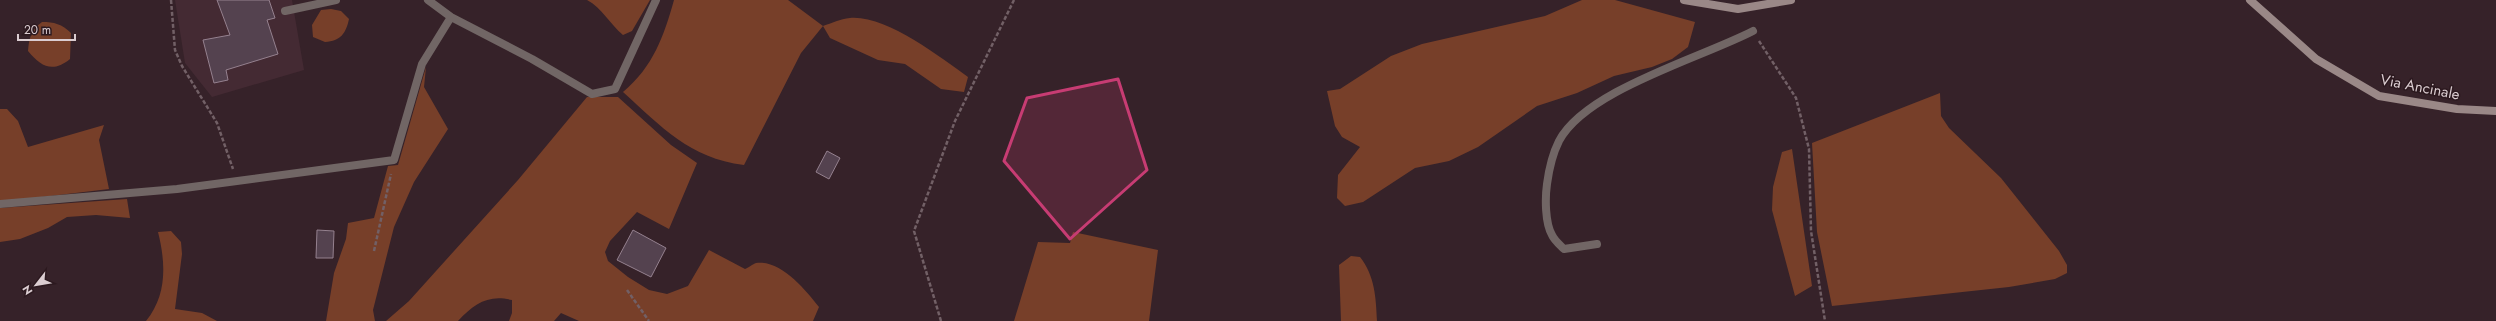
<svg xmlns="http://www.w3.org/2000/svg" width="2496" height="321" font-family="Jost,sans-serif">
  <style>
    .built { fill: #442a33 }
    .green { fill: #773f29 }
    .building { fill: #54424f; stroke: #95818f }
    .lines { fill: none; stroke-linecap: round; stroke-linejoin: round }
    .path { stroke: #726066; stroke-width: 2.5; stroke-dasharray: 4 2; stroke-linecap: butt }
    .lane { stroke: #716665; stroke-width: 8 }
    .street { stroke: #716665; stroke-width: 8 }
    .secondary { stroke: #9a8887; stroke-width: 8 }
    .marked { fill: #c73c73; fill-opacity: 0.2; stroke: #c73c73; stroke-width: 3; stroke-linejoin: round }
    .labels { text-anchor: middle; stroke-width: 3; stroke-linejoin: round; paint-order: stroke }
    .street-label { font-size: 15px; fill: #dbcdd1; stroke: #2c191f }
  </style>
  <rect width="100%" height="100%" fill="#362229"/>
  <path class="built" d="M175,0h117l12,70 -92,27 -27,-34z"/>
  <path class="green" d="M587,0h63l-18,31 -9,4c-13,-11 -21,-27 -36,-35z
    M674,0h114l35,26c9,-3 17,-7 27,-8 36,-3 90,39 118,59l-4,15 -23,-3 -36,-25 -27,-4 -48,-22 -7,-12 -22,27 -57,112c-55,-7 -82,-38 -121,-73 30,-25 41,-56 51,-92z
    M1582,0h33l80,22 -7,25 -16,12 -20,8 -38,9 -37,17 -40,13 -59,41 -29,14 -34,7 -52,34 -18,4 -8,-8 1,-23 22,-28 -18,-10 -7,-11 -8,-35 13,-2 51,-33 31,-12 123,-28z
    M331,9l10,2 8,8c-3,14 -8,22 -24,23l-12,-5 -1,-12 9,-15z
    M42,22c12,0 20,2 29,11l-1,26c-17,14 -29,8 -42,-8 1,-13 3,-21 14,-29z
    M426,67l-2,20 24,42 -34,53 -20,45 -21,83 2,11h-49l8,-48 12,-34 2,-16 26,-5 14,-52 10,-1z
    M1940,93l1,23 8,12 52,50 58,73 8,14v8l-12,6 -46,8 -177,19 -15,-74 -5,-89z
    M587,97h31l53,48 26,18 -28,66 -32,-17 -27,29 -5,11 3,9 20,16 21,13 18,4 21,-8 21,-36 36,19c3,-1 8,-5 11,-6 24,-4 50,27 63,44l-6,14h-234l-18,-8 -7,8h-45l3,-8v-13c-24,-6 -38,4 -54,21h-72l23,-20 109,-121z
    M0,109h7l11,12 10,26 76,-22 -5,15 10,49 -109,13z
    M1792,149l20,137 -17,10 -23,-86 1,-23 9,-35z
    M127,199l3,19 -34,-3 -29,2 -19,11 -28,11 -20,3v-34z
    M171,231l10,11 1,12 -7,55 27,4 15,8h-71c21,-26 20,-57 12,-89z
    M1073,232l85,18 -9,71h-135l24,-79 32,1z
    M1351,256l9,1c15,19 16,41 17,64h-36l-2,-56z"/>
  <path class="building" d="M217,0h52l6,18 -8,2 11,34 -52,16 2,10 -14,3 -11,-43 27,-5z
    M827,151l13,7 -11,21 -13,-7z
    M317,230l17,1 -1,27h-17z
    M633,230l33,18 -15,29 -34,-17z"/>
  <g class="lines">
    <path class="path" d="M171,0l4,50 7,16 35,57 16,46
      M1759,41l37,57 13,51 2,82 14,90
      M374,251l17,-77
      M627,290l22,31
      M941,321l-27,-90 41,-110 59,-121"/>
    <path class="lane" d="M285,11l51,-11
      M1597,244l-33,5c-4,-4 -10,-9 -12,-14 -7,-12 -7,-37 -5,-51 2,-15 5,-29 12,-43 27,-51 142,-83 194,-110"/>
    <path class="street" d="M428,0l23,17 81,42 60,35 23,-5 41,-89
      M0,204l177,-15 217,-29 28,-96 29,-47"/>
    <path class="secondary" d="M1684,0l54,9 53,-9
      M2250,0l66,59 63,37 78,13 39,2"/>
  </g>
  <path class="marked" d="M1118,79l29,91 -77,69 -66,-78 23,-63z"/>
  <g class="labels">
    <g class="street-label">
      <text transform="translate(2420 87) rotate(11)" y="5">Via Ancinale</text>
    </g>
  </g>
  <g transform="translate(36 285) rotate(239)" stroke="#2c191f" stroke-width="3" paint-order="stroke">
  <path d="M0-3L7 15L0 10L-7 15Z" fill="#dbcdd1"/>
  <text y="-6" font-size="11" font-weight="bold" text-anchor="middle" fill="#dbcdd1">N</text>
  </g>
  <path d="M18 34v6h57v-6" fill="none" stroke="#dbcdd1" stroke-width="2"/>
  <text x="24" y="34" font-size="12" fill="#dbcdd1" stroke="#2c191f" stroke-width="3" paint-order="stroke">20 m</text>
</svg>
